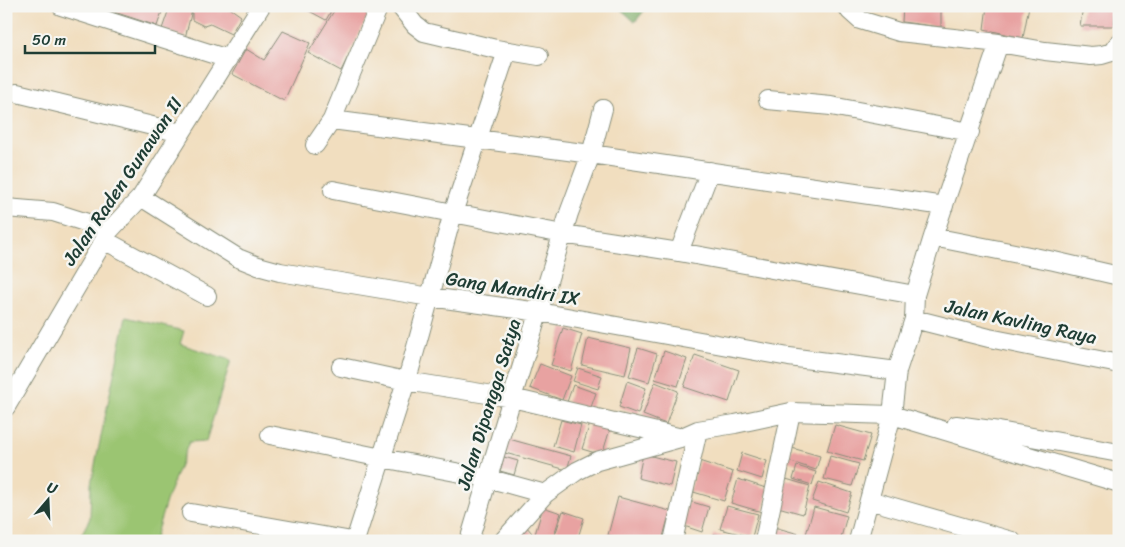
<svg xmlns="http://www.w3.org/2000/svg" width="1125" height="547" font-family="Sriracha,sans-serif">
  <style>
    .green { fill: #9bc572; stroke: #5d8153 }
    .forest { fill: #7caa64; stroke: #4e744c }
    .building { fill: #e8a2a1 }
    .lines { fill: none; stroke-linecap: round; stroke-linejoin: round }
    .minor-casing { stroke: #888e7a; stroke-width: 20 }
    .minor { stroke: #fff; stroke-width: 18 }
    .labels { text-anchor: middle; stroke-width: 5; stroke-linejoin: round; paint-order: stroke }
    .street-label { font-size: 19px; fill: #1f3d34; stroke: #f6f6f2 }
  </style>
  <rect width="100%" height="100%" fill="#f6f6f2"/>
  <filter id="ink" filterUnits="userSpaceOnUse"><feTurbulence type="fractalNoise" baseFrequency=".02" numOctaves="2"/><feDisplacementMap in="SourceGraphic" scale="10" xChannelSelector="R" yChannelSelector="G"/><feConvolveMatrix kernelMatrix="1 2 1 2 8 2 1 2 1" color-interpolation-filters="sRGB"/></filter>
  <filter id="wash" filterUnits="userSpaceOnUse"><feTurbulence type="fractalNoise" baseFrequency=".0096" numOctaves="4" result="noise"/><feDisplacementMap in="SourceGraphic" scale="20" xChannelSelector="R" yChannelSelector="G"/><feGaussianBlur stdDeviation="1.12" result="paint"/><feColorMatrix in="noise" values="0 0 0 0 0 0 0 0 0 0 0 0 0 0 0 0 0 1.4 0 .05"/><feComposite in="paint" operator="in"/></filter>
  <g filter="url(#wash)">
    <rect width="100%" height="100%" fill="#f1debf"/>
    <path class="green" d="M126,317l58,14 -4,13 51,16 -25,81 -17,1 -22,56 -13,43h-76l12,-23 1,-34z"/>
    <path class="forest" d="M617,6h31l-13,16z"/>
    <g id="blocks">
      <path class="building" d="M107,6h57l-7,20 -52,-17z
        M170,6h14l8,4 -7,28 -23,-9z
        M194,6h33l14,10 -10,18 -21,-10 -6,2 -12,-6v-10z
        M300,6h34l-8,14z
        M337,6h32l3,2 -31,63 -33,-18z
        M903,6h38v21l-39,-5z
        M987,6h42l-6,32 -39,-9z
        M1083,6h33l-2,20h-34z
        M283,31l27,12 -26,58 -52,-27 14,-25 18,11z
        M563,328l19,6 -11,37 -20,-6z
        M588,338l43,10 -6,27 -43,-10z
        M638,348l19,6 -8,28 -20,-6z
        M664,351l23,8 -9,27 -23,-7z
        M695,355l44,15 -10,32 -45,-15z
        M540,364l31,12 -9,24 -32,-12z
        M578,368l24,8 -4,13 -25,-8z
        M627,381l19,7 -8,26 -19,-7z
        M655,382l23,9 -12,33 -23,-9z
        M573,385l23,8 -6,17 -23,-8z
        M561,420l20,5 -7,27 -21,-6z
        M591,420l20,6 -9,29 -20,-6z
        M835,425l36,10 -8,26 -36,-10z
        M509,439l62,17 -4,14 -62,-17z
        M792,448l28,8 -4,14 -28,-9z
        M742,453l25,8 -5,18 -25,-8z
        M643,454l33,8 -6,24 -32,-8z
        M830,456l29,8 -7,22 -28,-7z
        M504,457l14,4 -4,14 -14,-4z
        M699,461l34,11 -9,29 -34,-10z
        M797,466l19,6 -4,13 -19,-6z
        M738,479l31,10 -7,23 -31,-9z
        M786,479l24,7 -7,28 -25,-7z
        M819,482l33,11 -6,19 -34,-11z
        M618,497l52,14 -8,30h-33l-21,-6z
        M689,501l20,6 -7,25 -21,-7z
        M727,506l31,8 -6,23 -32,-8z
        M543,507l18,6 -9,28h-19z
        M814,507l33,9 -7,25h-36z
        M563,511l21,7 -7,23h-24z
        M526,526l6,7 -9,8h-14z
        M774,527l25,7 -1,7h-28z
        M714,534l20,6v1h-23z"/>
    </g>
  </g>
  <g filter="url(#ink)">
    <use href="#blocks" fill-opacity="0" stroke="#888e7a" stroke-width="1"/>
    <g class="lines">
      <defs>
        <path id="minor" d="M61,6l167,53
          M400,6l15,19 9,7 72,17 43,7
          M847,6l3,5 10,9 39,12 100,11 46,8 46,5 11,-1 10,-3 7,-9
          M17,93l164,40
          M768,100l63,6 139,26
          M332,120l259,34 353,52
          M315,145l17,-25 47,-114
          M333,190l230,44 116,18 236,43
          M141,197l97,61 20,8 22,6 150,25 109,15 250,45 108,14
          M6,208l47,4 57,18
          M933,237l121,24 65,15
          M104,240l103,56
          M679,252l31,-81
          M914,319l75,19 130,26
          M341,367l65,14 106,17 166,39
          M6,407l104,-177 31,-33 120,-191
          M956,425l43,6 120,22
          M270,435l112,23 105,20 58,16
          M869,500l143,41
          M191,513l161,28
          M355,541l55,-172 43,-156 54,-162
          M469,541l43,-143 57,-185 22,-59 12,-45
          M503,541l42,-47 32,-23 20,-10 83,-23 18,-8 37,-6 56,-12 101,3 227,68
          M673,541l25,-111
          M764,541l27,-129
          M858,541l34,-126 5,-44 17,-52 1,-24 18,-58 66,-194"/>
      </defs>
      <use href="#minor" class="minor-casing"/>
      <use href="#minor" class="minor"/>
    </g>
  </g>
  <g class="labels">
    <g class="street-label">
      <text transform="translate(122 181) rotate(-56)" y="7">Jalan Raden Gunawan II</text>
      <text transform="translate(513 288) rotate(9)" y="7">Gang Mandiri IX</text>
      <text transform="translate(1021 321) rotate(12)" y="7">Jalan Kavling Raya</text>
      <text transform="translate(488 404) rotate(-73)" y="7">Jalan Dipangga Satya</text>
    </g>
  </g>
  <rect width="1125" height="547" fill="none" stroke="#f6f6f2" stroke-width="25"/>
  <g transform="translate(48 500) rotate(19)" stroke="#f6f6f2" stroke-width="4" paint-order="stroke">
  <path d="M0-4L9 19L0 12L-9 19Z" fill="#1f3d34"/>
  <text y="-8" font-size="14" font-weight="bold" text-anchor="middle" fill="#1f3d34">U</text>
  </g>
  <path d="M25 45v8h130v-8" fill="none" stroke="#1f3d34" stroke-width="2.5"/>
  <text x="32" y="45" font-size="15" fill="#1f3d34" stroke="#f6f6f2" stroke-width="4" paint-order="stroke">50 m</text>
</svg>
